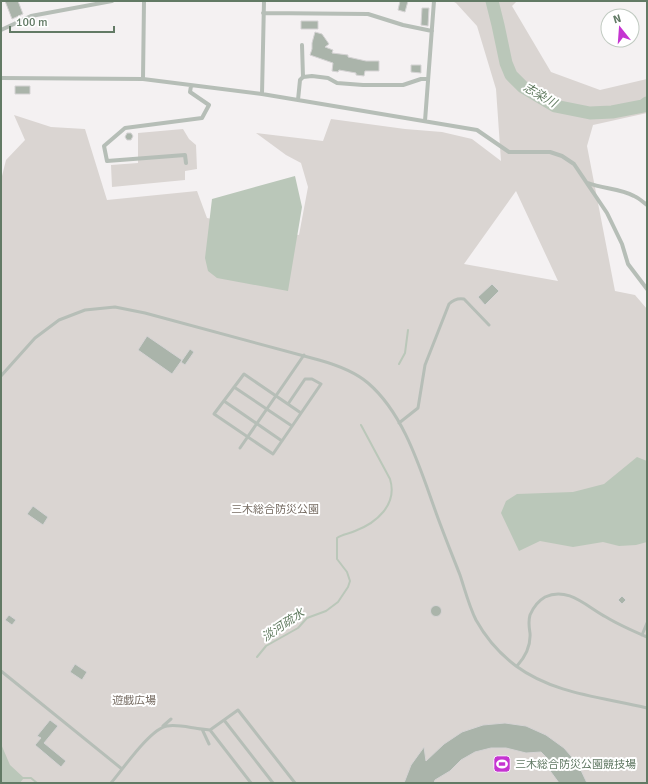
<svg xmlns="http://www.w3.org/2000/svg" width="648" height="784" font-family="Signika,'Noto Sans JP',sans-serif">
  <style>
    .green { fill: #dad5d2; fill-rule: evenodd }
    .water { fill: #bac7b9 }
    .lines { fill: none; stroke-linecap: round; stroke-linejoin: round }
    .stream { stroke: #bac7b9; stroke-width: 2 }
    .river { stroke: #bac7b9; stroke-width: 13 }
    .building { fill: #aab4aa; stroke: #d5d3d4 }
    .service { stroke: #b6beb7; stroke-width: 3 }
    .minor { stroke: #b6beb7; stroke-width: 4 }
    .labels { text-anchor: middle; stroke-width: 4; stroke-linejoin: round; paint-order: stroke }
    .park-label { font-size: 11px; fill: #776d64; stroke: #fff }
    .poi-label { font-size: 11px; fill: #627a65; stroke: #fff; text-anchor: start }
    .water-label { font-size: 12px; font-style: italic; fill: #637c62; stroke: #fff }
  </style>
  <rect width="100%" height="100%" fill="#f4f1f2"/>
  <path class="green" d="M452,1h65l-5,5 39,66 49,18 47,-11v34l-54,12 -6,21 28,145 20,4 12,14v474h-646v-603l5,-20 19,-20 -11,-25 37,12 34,2 22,71 90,-9 10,27 92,17 9,-48 -7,-24 -15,-8 -30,-22 67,8 8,-22 74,10 37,3 30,7 29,22 -5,-72 -19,-63 -21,-23zM516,191l42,90 -94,-17z
    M183,129l6,10 7,6 1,24 -12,2v9l-73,7 -1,-22 27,-2v-30z"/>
  <path class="water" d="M295,176l7,31 -14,84 -71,-13 -9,-7 -3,-13 7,-59z
    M637,457l10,4v81l-11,3 -17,1 -16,-4 -30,5 -33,-6 -21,10 -18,-38 5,-12 11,-7 56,-2 31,-8z
    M1,744l9,21 13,12v2l-3,4h-19z"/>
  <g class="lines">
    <path class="stream" d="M399,364l6,-11 3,-23
      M257,657l9,-11 32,-18 9,-10 19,-7 12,-9 10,-15 2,-6 -3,-9 -10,-13v-21c5,-4 12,-4 18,-7 21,-8 43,-26 35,-52l-29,-54
      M23,778h8l6,5"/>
    <path class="river" d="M492,1l6,24 8,38 5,12 12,12 32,19 35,7 22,-1 31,-6 4,-3"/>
  </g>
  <path class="building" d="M5,1h13l5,13 -11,5z
    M400,1h8l-3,11 -7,-2z
    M422,8h7l-1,18 -7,-1z
    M301,21h17v8h-17z
    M315,32l7,2 7,10 -4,3 8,3 -1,3 16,2v2l18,4h13v10h-14l-1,5 -8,-1v-2l-17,-3 -1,2 -6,-1 1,-8 -23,-8 2,-6v-6z
    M411,65h10v8l-10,-1z
    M15,86h15v8h-15z
    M127,133h4l2,3 -2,4h-4l-2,-3z
    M492,284l7,7 -14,14 -7,-8z
    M147,336l35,24 -10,14 -34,-24z
    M190,349l4,3 -9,13 -4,-3z
    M33,506l15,11 -5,8 -16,-11z
    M622,596l4,4 -4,4 -4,-4z
    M430.5 611a5.5 5.5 0 1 1 11 0a5.5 5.5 0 1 1-11 0Z
    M9,615l7,5 -4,5 -7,-5z
    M75,664l12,8 -5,8 -12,-8z
    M50,720l8,6 -14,17 22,18 -5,6 -26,-22 6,-7 -4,-2z
    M505,723l21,3 20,9 18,13 14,16 9,19h-28l-11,-15 -2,-11 -5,-5 -15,1 -20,-5h-15l-16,4 -14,8 -11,11 -15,9 -1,3h-30l7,-18 13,-18 2,14 18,-17 18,-12 21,-7z"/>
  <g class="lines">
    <path class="service" d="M1,376l34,-38 24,-18 26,-10 30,-3 30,6 174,47c18,5 35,11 49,23 35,30 51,82 66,124 8,23 17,45 26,68 5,15 9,31 16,45 10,18 24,34 40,46 38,28 86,31 131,42
      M234,387l58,39
      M224,401l58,40
      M288,404l17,-25h7l9,5 -48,70 -59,-40 30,-40 57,39
      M399,423l19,-15 7,-43 24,-61c5,-5 9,-6 15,-5l25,26
      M240,448l64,-93
      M642,635l5,-12
      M517,666c8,-9 14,-19 13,-33 -1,-6 -2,-11 0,-18 3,-7 8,-14 15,-18 23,-11 42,10 61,20 13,8 27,14 41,20
      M1,671l121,98
      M224,720l49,63
      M163,726l8,-7
      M202,729l8,1 28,-20 57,73
      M210,730l41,53
      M111,783c12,-14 39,-54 56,-57 11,-2 24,2 35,3l7,15"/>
    <path class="minor" d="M263,13l105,1 35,11 29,6
      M1,30l30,-14 81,-15
      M302,45l1,32
      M1,78l142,1 119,15 215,36 32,22h41l12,4 12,8 33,49 15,31 6,20 19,25
      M143,79l1,-78
      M262,94l2,-93
      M298,100l2,-20 3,-3 9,-1 16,2 9,5 26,2h40l18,-6h7
      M425,121l9,-120
      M186,163l-1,-8 -78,6 -3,-15 21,-18 77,-10 7,-13 -19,-13 1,-6
      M588,183c15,6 32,5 46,13 5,2 9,6 13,9"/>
  </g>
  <defs>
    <symbol id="stadium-square" viewBox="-11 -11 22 22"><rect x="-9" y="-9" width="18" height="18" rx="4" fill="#c534d1" stroke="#fff"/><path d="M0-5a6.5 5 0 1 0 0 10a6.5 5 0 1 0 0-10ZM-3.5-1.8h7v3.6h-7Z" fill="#fff"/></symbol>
  </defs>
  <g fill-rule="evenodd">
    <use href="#stadium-square" x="492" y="754" width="20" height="20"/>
  </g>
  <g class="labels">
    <g class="park-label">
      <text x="275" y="513">三木総合防災公園</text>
      <text x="134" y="704">遊戯広場</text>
    </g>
    <g class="poi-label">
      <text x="515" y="768">三木総合防災公園競技場</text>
    </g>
    <g class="water-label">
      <text transform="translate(540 95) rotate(30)" y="4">志染川</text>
      <text transform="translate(283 625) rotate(-34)" y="4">淡河疏水</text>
    </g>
  </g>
  <rect width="648" height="784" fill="none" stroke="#627a65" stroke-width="4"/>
  <g transform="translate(620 28) rotate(343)"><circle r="19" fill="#ffffff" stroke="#c0cac1"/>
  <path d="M0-3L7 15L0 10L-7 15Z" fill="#c534d1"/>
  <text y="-6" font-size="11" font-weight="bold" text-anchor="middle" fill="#627a65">N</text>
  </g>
  <path d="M10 26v6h104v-6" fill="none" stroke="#627a65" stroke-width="2"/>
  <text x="16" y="26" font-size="12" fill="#627a65" stroke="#ffffff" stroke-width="3" paint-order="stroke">100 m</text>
</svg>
